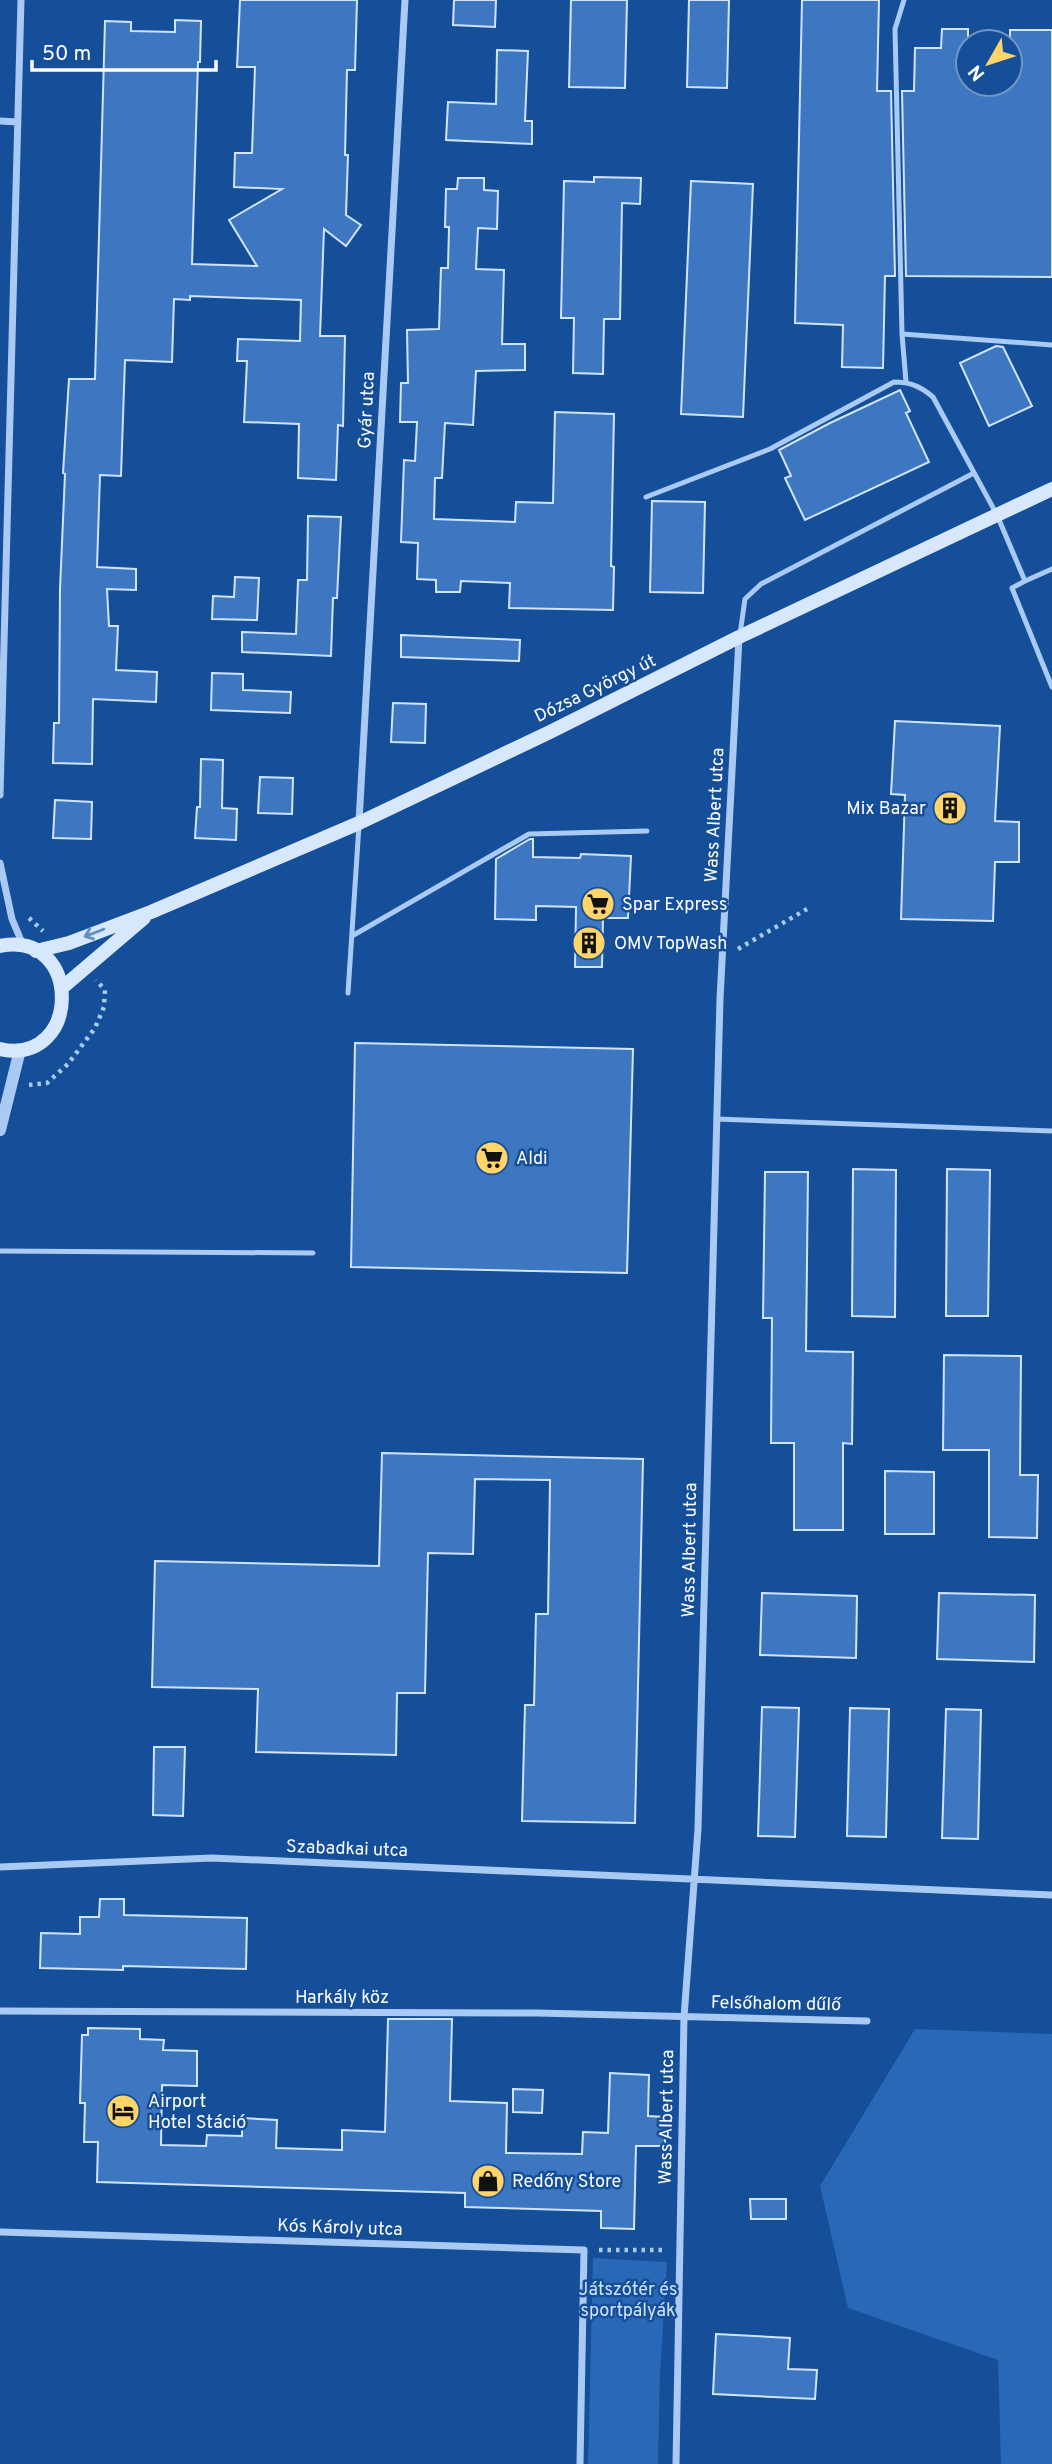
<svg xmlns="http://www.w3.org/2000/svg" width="1052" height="2464" font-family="Overpass,sans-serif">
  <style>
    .green { fill: #2868b7 }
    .building { fill: #3e77c1; stroke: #d1e4fd; stroke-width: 2 }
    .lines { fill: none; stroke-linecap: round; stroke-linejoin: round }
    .path { stroke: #a9caf2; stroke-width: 4.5; stroke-dasharray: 3.5 5; stroke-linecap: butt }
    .service { stroke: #a9caf2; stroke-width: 5 }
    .minor { stroke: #a9caf2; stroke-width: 7 }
    .tertiary { stroke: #a9caf2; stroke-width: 12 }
    .secondary { stroke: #d8e8fc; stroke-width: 14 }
    .oneway { stroke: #638cc1 }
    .labels { text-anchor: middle; stroke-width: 5; stroke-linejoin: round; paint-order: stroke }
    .street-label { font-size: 18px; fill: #fff; stroke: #154e99 }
    .poi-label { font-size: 18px; fill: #fff; stroke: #154e99; text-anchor: start }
    .park-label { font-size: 18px; fill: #d1e4fd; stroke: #154e99 }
  </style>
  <rect width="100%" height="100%" fill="#154e99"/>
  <path class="green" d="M915,2029l137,5v430h-51l-3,-104 -150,-52 -28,-122z
    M593,2258l74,4 -7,111 -2,91h-70z"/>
  <path class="building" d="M240,0h117l-2,70h-8l-2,85h3l-2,60 15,10 -15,21 -22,-17 -4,107h25l-2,90 -5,-1 -2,55 -38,-2 1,-54 -55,-2 3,-61h-10l1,-22 62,2 1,-41 -111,-4v4l-16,-1 -2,63 -47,-2 -4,116 -21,-1 -3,92 39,2v21l-29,-1 2,37h9l-2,44 41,2 -1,30 -63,-3 -1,65 -39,-1 1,-40h5l1,-134 5,-115 -2,-1 6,-94h26l10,-358 26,1v9l44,1v-12l26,1 -1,41h-2l-6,202 65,2 -28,-46 53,-31 -48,-2 1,-34h17l3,-86h-18z
    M454,0h42l-1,27 -42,-2z
    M571,0h56l-2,88 -56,-1z
    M689,0h40l-2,88 -40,-1z
    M802,0h77l-2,91h14l4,185h-10l-2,92 -41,-1 1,-42 -48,-2z
    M942,29h26v55h42v-54h42v247l-146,-1 -4,-185h12l1,-43h26z
    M497,50l31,1 -3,70h7v23l-86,-4 2,-38 48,2z
    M594,177l47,1 -1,26 -18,-1 -2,116h-16l-1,55 -30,-1 1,-55h-13l3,-137 30,1z
    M458,178h26v12l14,1 -1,38 -19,-1 -2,41 28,1 -2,74h23v26l-49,1 -3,54 -28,-2 -3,55h-7l-1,41 81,3 1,-20 37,1 2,-91 59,2 -3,152 3,1 -1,43 -104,-2 1,-25 -49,-2 -1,11h-24v-12l-19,-1 1,-36 -17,-1 3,-82 11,1 2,-39h-17l1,-39h7l-1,-53 32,-1 2,-61h7l1,-41h-4l1,-38h11z
    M691,181l62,3 -10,233 -62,-3z
    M996,346l7,1 29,59 -43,20 -29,-63z
    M900,390l10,21 -4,2 23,49 -124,58 -20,-42 6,-2 -12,-26 51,-27z
    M652,501l53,1 -2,91 -53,-1z
    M308,516l33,1 -4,81h-4l-2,58 -89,-4v-20l54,2 2,-54h9z
    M235,577l24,1 -2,42 -45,-1 1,-23 21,1z
    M401,635l119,5 -1,21 -118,-4z
    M212,673l31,1v16l48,2 -1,21 -79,-3z
    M393,703l33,1 -1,39 -34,-1z
    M895,721l105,5 -5,95 24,1v40h-24l-2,59 -92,-2 4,-124 -14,-1z
    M201,759l22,1 -1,48 15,1 -1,31 -41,-2 2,-31h3z
    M260,777l33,1 -1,36 -34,-1z
    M55,800l37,2 -1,37 -38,-1z
    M530,839h3v18l47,1 1,-4 50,2 -3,62h-25l-1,49h-27l1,-60 -40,-1v14l-41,-1 1,-60z
    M355,1043l278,6 -6,224 -276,-6z
    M853,1169l43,1 -1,147 -43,-1z
    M947,1169l43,1 -2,146h-42z
    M765,1172h43l-2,179 47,1 -1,92 -9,-1v87h-49v-87h-23l1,-125h-9z
    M944,1355l77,1 -1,119h18l-1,63 -48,-1v-87h-46z
    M382,1453l261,6 -8,364 -113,-2 3,-116h9l2,-91h12l2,-134 -75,-1 -2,75 -45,-1 -3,140h-28l-1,62 -140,-3 2,-63 -106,-2 3,-126 224,5z
    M885,1471l49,1v62h-49z
    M762,1593l95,3 -1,62 -96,-3z
    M939,1593l96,2 -1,67 -97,-3z
    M762,1707l37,1 -4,129 -37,-1z
    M850,1708l39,1 -3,128 -39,-1z
    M946,1709l35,1 -3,129 -36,-1z
    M154,1747h31l-2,69 -30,-1z
    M100,1899h24v16l123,3 -1,51 -123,-3v4l-83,-2 1,-35 39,1v-17h19z
    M388,2019h64l-2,82 57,2 -1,50 76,1 1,-22 25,1 2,-60 39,2 -1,41 17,1v29h-29l-2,83 -33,-1v-17l-136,-4v-14l-368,-11 1,-40h-14l1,-39h-5l2,-68h6v-7l52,1v10l24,1 -1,10 34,1v35l-35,-1 -1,60 45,1 1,-11 35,1v-18l35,2 -1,28 66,2v-20l43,2z
    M513,2089l30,1 -1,23 -29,-1z
    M750,2199h36v20h-35z
    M716,2334l74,4 -2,31 29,1 -2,29 -102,-5z"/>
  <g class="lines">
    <path class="path" d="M29,918l14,13
      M738,949l69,-40
      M29,1085l18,-2 21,-19 27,-36 9,-21 1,-17 -9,-10
      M599,2250h68"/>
    <path class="service" d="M904,0l-9,29 7,305 4,48
      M902,334l150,11
      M646,497l124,-48 124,-67c16,0 26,4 39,15l64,118 28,66 27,-12
      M1025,581l-13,7 40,99
      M740,634l5,-35 16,-15 213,-111
      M352,936l177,-102 118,-3
      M348,993l11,-168
      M716,1119l336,12
      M0,1251l313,2"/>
    <path class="minor" d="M0,121l18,1
      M0,795l21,-795
      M359,822l46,-822
      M0,863l12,56 11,26
      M0,1867l212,-9 840,37
      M0,2011l537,2 330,8
      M0,2232l584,18 -4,214
      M676,2464l8,-447 14,-188 22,-830 19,-361"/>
    <path class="tertiary" d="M0,1130l20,-80"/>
    <path class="secondary" d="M0,946c83,-17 82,121 0,103
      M36,951l33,-8 82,-31 208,-89 191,-91 189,-95 313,-148
      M63,987l81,-69"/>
  </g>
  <defs><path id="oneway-shaft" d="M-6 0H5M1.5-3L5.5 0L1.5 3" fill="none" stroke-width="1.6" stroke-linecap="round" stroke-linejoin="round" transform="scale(1.75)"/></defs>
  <use class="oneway" href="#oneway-shaft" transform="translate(94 933) rotate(159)"/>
  <defs>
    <symbol id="building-disc" viewBox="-11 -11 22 22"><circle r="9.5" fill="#ffd56a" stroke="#154e99"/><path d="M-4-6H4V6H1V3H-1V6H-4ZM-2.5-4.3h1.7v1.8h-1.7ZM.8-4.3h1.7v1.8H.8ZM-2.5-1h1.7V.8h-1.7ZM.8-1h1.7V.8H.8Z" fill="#111"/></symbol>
    <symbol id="supermarket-disc" viewBox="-11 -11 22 22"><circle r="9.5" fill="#ffd56a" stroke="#154e99"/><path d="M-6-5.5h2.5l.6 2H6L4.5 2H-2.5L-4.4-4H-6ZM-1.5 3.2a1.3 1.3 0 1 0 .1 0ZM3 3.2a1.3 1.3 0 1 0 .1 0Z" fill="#111"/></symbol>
    <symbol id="hotel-disc" viewBox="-11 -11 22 22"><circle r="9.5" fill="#ffd56a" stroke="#154e99"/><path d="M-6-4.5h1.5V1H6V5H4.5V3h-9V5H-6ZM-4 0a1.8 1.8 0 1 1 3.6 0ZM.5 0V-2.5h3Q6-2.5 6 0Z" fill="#111"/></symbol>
    <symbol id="shop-disc" viewBox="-11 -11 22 22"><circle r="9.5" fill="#ffd56a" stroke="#154e99"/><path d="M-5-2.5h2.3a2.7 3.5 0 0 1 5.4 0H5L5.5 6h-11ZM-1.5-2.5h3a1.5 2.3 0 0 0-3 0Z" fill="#111"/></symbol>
  </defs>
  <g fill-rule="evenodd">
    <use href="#building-disc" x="931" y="789" width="38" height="38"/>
    <use href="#supermarket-disc" x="579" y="885" width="38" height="38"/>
    <use href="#building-disc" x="570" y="924" width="38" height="38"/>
    <use href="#supermarket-disc" x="473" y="1139" width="38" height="38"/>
    <use href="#hotel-disc" x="104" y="2092" width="38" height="38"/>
    <use href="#shop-disc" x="469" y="2162" width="38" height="38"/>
  </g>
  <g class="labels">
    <g class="street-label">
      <text transform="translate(366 410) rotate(-87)" y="6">Gyár utca</text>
      <text transform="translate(595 688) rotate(-26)" y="6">Dózsa György út</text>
      <text transform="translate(714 815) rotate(-87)" y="6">Wass Albert utca</text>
      <text transform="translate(689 1550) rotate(-89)" y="6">Wass Albert utca</text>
      <text transform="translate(347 1848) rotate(2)" y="6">Szabadkai utca</text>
      <text x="342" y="2003">Harkály köz</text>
      <text transform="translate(776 2003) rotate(1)" y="6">Felsőhalom dűlő</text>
      <text transform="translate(666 2117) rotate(-89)" y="6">Wass Albert utca</text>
      <text transform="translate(340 2227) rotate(2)" y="6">Kós Károly utca</text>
    </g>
    <g class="poi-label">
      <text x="926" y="814" text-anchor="end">Mix Bazar</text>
      <text x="622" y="910">Spar Express</text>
      <text x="614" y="949">OMV TopWash</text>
      <text x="516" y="1164">Aldi</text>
      <text x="148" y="2107">Airport<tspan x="148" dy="21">Hotel Stáció</tspan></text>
      <text x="512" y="2187">Redőny Store</text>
    </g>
    <g class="park-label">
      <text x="628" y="2295">Játszótér és<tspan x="628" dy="21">sportpályák</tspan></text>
    </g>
  </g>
  <g transform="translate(989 63) rotate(231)"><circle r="33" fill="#154e99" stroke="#7395c2" stroke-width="2"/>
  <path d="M0-5L12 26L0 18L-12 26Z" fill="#ffd56a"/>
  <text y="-10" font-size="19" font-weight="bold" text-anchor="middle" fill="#ffffff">N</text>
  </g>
  <path d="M32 60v10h184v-10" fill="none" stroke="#ffffff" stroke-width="3.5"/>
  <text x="42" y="60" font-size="21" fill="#ffffff" stroke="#154e99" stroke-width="5" paint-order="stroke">50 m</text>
</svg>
